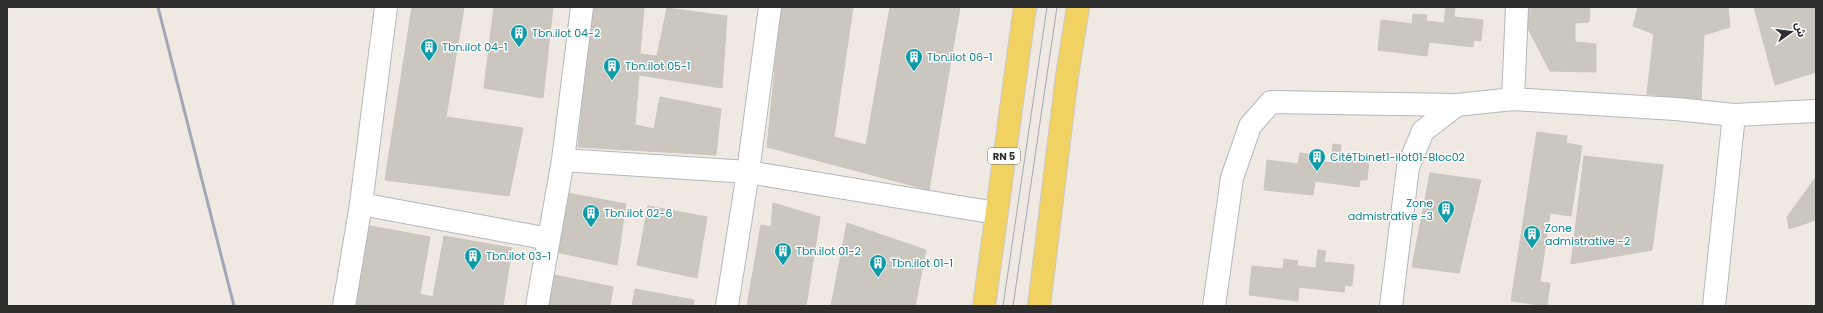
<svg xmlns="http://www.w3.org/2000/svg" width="1823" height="313" font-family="Poppins,'Noto Sans Arabic',sans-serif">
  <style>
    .building { fill: #cbc7bf; stroke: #cbc5ba }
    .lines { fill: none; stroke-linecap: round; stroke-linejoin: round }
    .minor-casing { stroke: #b4b7c1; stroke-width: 24 }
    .primary-casing { stroke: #c9c9c9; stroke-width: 24 }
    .minor { stroke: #fff; stroke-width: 22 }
    .primary { stroke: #f2d163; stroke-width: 22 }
    .tram { stroke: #a3a6b8; stroke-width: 1 }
    .rail { stroke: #a3a6b8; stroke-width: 3 }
    .labels { text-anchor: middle; stroke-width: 3; stroke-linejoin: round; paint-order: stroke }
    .shield { fill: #fff; stroke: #6d6d6d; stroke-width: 1 }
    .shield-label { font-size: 10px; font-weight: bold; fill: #2e2e2e }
    .culture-label { font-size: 11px; fill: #0d838f; stroke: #fff; text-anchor: start }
  </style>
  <rect width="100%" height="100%" fill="#efe9e1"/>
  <path class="building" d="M412,7h52l-18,110 77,11 -14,68 -124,-16z
    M494,7h59l-10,91 -59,-10z
    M592,7h52l-4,47 17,2 10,-48 60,8 -5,72 -83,-13 -4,50 19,4 6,-32 61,12 -5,46 -138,-8z
    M781,7h72l-19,130 32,8 24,-138h70l-31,183 -162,-43z
    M1446,7h9l-1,10 29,3 -2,21 -7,-1 -1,7 -44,-5 -2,14 -49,-6 3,-30 31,4 1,-10 14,1 -1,6 18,2z
    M1524,7h66l-1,15 -14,1v19l21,2v28l-46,-1 -26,-50z
    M1638,7h90l2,20 -26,8 -3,66 -54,-7 7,-60 -21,-8z
    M1754,7h62v65l-41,13z
    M1537,132l30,4 -1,7 16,3 -11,70 -21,-3 -10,69 10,1 -3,23 -36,-5z
    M1333,144l8,1 -1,11 29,4 -2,20h-7l-1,7 -44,-6 -2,14 -49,-5 3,-30 31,4 2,-11 13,2v5l18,3z
    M1584,156l79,9 -11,85 -81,14z
    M1430,173l51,7 -22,93 -47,-6z
    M1816,177v43l-27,9 -2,-12z
    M567,193l59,11 -9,61 -61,-13z
    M773,203l47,14 -14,89h-59l14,-81 10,2z
    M648,206l59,11 -10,61 -60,-13z
    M847,223l79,27 -11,56h-84z
    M365,225l65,12 -10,57 13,3 11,-61 68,12 -9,58h-151z
    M1318,250l8,1 -2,11 30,3 -2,21 -7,-1 -1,7 -45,-5 -1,14 -49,-6 3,-29 31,3 1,-10 14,2 -1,5 19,2z
    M554,275l59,12 -3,19h-62z
    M635,289l59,11 -1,6h-61z"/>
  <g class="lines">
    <defs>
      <path id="minor" d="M1513,99l4,-92
        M563,160l185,12 248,41
        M361,204l188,35
        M344,306l17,-102 25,-197
        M537,306l26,-146 19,-153
        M727,306l21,-134 22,-165
        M1214,306l18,-128 18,-52 21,-24 186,3
        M1391,306l17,-139 15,-36 34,-26 56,-6 163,10 58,6 82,-4
        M1714,306l20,-191"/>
      <path id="primary" d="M984,306l41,-299
        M1039,306l28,-230 11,-69"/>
    </defs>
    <use href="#minor" class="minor-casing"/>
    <use href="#primary" class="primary-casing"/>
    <use href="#minor" class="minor"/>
    <use href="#primary" class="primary"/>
    <path class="tram" d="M1003,306l44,-299
      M1013,306l44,-299"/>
    <path class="rail" d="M158,7l76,299"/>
  </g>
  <defs>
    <symbol id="building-pin" viewBox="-11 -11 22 30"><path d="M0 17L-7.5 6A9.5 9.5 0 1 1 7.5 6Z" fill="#0f9aa8" stroke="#fff"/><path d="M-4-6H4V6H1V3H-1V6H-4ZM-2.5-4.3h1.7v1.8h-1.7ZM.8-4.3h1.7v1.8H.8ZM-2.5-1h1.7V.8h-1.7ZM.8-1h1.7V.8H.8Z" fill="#fff"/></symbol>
  </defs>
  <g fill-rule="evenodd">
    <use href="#building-pin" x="509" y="23" width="20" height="27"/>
    <use href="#building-pin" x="419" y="37" width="20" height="27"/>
    <use href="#building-pin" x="904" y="47" width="20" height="27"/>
    <use href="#building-pin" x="602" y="56" width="20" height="27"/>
    <use href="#building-pin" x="1307" y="147" width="20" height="27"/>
    <use href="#building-pin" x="1436" y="199" width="20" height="27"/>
    <use href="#building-pin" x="581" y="203" width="20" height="27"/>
    <use href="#building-pin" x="1522" y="224" width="20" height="27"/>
    <use href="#building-pin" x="773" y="241" width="20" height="27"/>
    <use href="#building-pin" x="463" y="246" width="20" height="27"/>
    <use href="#building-pin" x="868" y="253" width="20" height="27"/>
  </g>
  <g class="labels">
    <rect class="shield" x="988" y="148" width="32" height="16" rx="3"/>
    <g class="shield-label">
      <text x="1004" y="160">RN 5</text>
    </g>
    <g class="culture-label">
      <text x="532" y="37">Tbn.ilot 04-2</text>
      <text x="442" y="51">Tbn.ilot 04-1</text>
      <text x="927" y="61">Tbn.ilot 06-1</text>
      <text x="625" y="70">Tbn.ilot 05-1</text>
      <text x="1330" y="161">CitéTbinet1-ilot01-Bloc02</text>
      <text x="1433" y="207" text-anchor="end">Zone<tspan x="1433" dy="13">admistrative -3</tspan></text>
      <text x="604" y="217">Tbn.ilot 02-6</text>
      <text x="1545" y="232">Zone<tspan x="1545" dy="13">admistrative -2</tspan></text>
      <text x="796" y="255">Tbn.ilot 01-2</text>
      <text x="486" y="260">Tbn.ilot 03-1</text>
      <text x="891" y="267">Tbn.ilot 01-1</text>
    </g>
  </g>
  <rect width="1823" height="313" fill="none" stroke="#2e2e2e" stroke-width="16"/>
  <g transform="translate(1791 32) rotate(76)" stroke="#ffffff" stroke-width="3" paint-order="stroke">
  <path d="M0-3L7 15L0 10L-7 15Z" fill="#2e2e2e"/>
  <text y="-6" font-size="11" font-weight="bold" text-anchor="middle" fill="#2e2e2e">ش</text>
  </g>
</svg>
